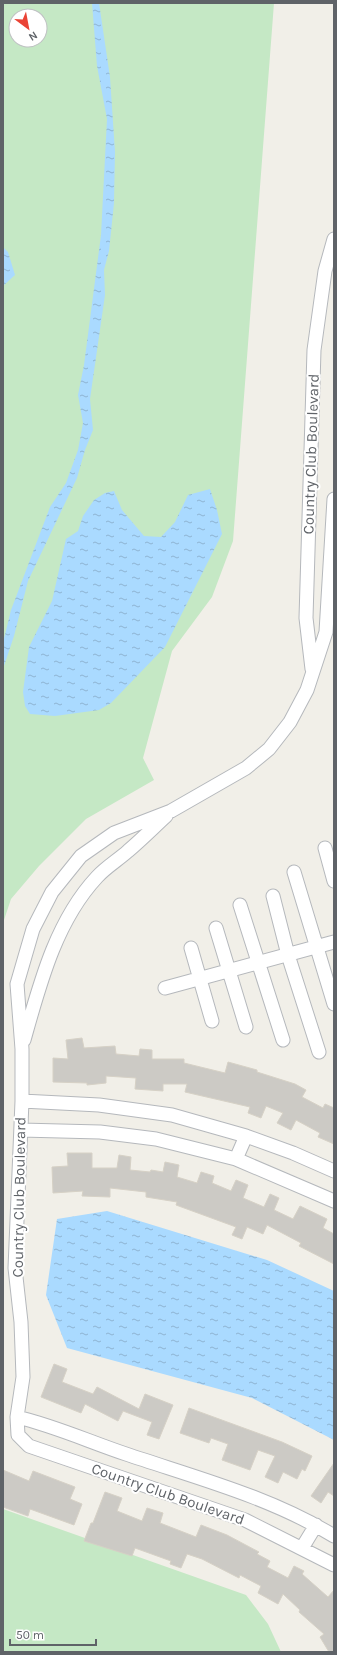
<svg xmlns="http://www.w3.org/2000/svg" width="337" height="1655" font-family="Karla,sans-serif">
  <style>
    .green { fill: #c5e8c5; fill-rule: evenodd }
    .water { fill: url(#water-ripples) }
    .building { fill: #cccac5; stroke: #d6d1c6 }
    .lines { fill: none; stroke-linecap: round; stroke-linejoin: round }
    .minor-casing { stroke: #b5b8bc; stroke-width: 15 }
    .minor { stroke: #fff; stroke-width: 13 }
    .labels { text-anchor: middle; stroke-width: 4; stroke-linejoin: round; paint-order: stroke }
    .street-label { font-size: 15px; fill: #5f6368; stroke: #fff }
  </style>
  <defs>
    <pattern id="water-ripples" width="26" height="14" patternUnits="userSpaceOnUse"><rect width="26" height="14" fill="#aadaff"/><path d="M2 4q2-2 4 0t4 0M15 11q2-2 4 0t4 0" fill="none" stroke="#8eb4d2"/></pattern>
  </defs>
  <rect width="100%" height="100%" fill="#f1efe8"/>
  <path class="green" d="M3,3h271l-41,538 -21,56 -40,54 -29,107 11,22 -68,39 -47,47 -28,33 -8,24zM16,16h24v24h-24z
    M3,1509l243,86 22,29 13,28h-278z"/>
  <path class="water" d="M92,3h7l11,74 5,75 -1,51 -5,48 -5,19 1,25 -15,104 3,31 -8,20 -8,28 -49,103 -14,55 -11,33v-26l8,-33 39,-103 16,-24 12,-33 5,-27 -5,-28 6,-30 17,-130 6,-116 -10,-53z
    M3,247l5,5 7,23 -12,11z
    M210,489l7,21 5,24 -57,113 -54,56 -12,7 -44,6 -25,-2 -5,-8 -2,-14 6,-45 23,-46 14,-62 12,-8 5,-15 11,-16 11,-7 9,-2 8,19 22,26 17,1 14,-15 13,-27z
    M107,1211l160,49 67,31v149l-82,-42 -185,-50 -21,-53 11,-76z"/>
  <path class="building" d="M82,1038l2,10 31,-2 1,8 23,2 1,-7 12,1v9h32v4l41,10 3,-11 29,8v2l38,12 11,6 -4,7 21,11 2,-4 9,4v36l-16,-7 2,-4 -24,-13 -5,10 -14,-7 6,-10 -17,-7 -5,12 -13,-5 2,-6 -65,-15 2,-8h-24v7l-28,-2 1,-11 -30,-2v7l-19,2v-2l-34,-1v-24l15,1 -2,-19z
    M67,1153h25v15h25l2,-13 12,2 -1,13 20,2 1,-2 12,2 2,-10 14,3 -2,12 20,6 4,-11 13,4 -2,7 19,8 5,-11 12,5 -5,13 21,9 6,-13 9,4 -5,12 19,9 7,-13 27,13 -4,9 11,6v30l-35,-18 2,-3 -34,-18 -4,9 -16,-7 -5,12 -10,-4 4,-8 -60,-22 1,-3 -31,-5v-5l-36,-4v9l-28,-1 1,-5 -30,2 -1,-26 16,-1z
    M54,1364l13,5 -5,13 31,12 4,-7 42,22 6,-15 28,11 -14,34 -12,-4 5,-13 -29,-11 -5,10 -33,-17 -4,9 -40,-16z
    M189,1408l93,34 30,14 -7,15 -3,-2 -5,10 -14,-7 -5,11 -13,-6 10,-21 -17,-6 -8,20 -28,-10 6,-16 -17,-6 -2,5 -29,-10z
    M334,1463v33l-6,-4 -7,11 -10,-7z
    M3,1470l26,11 4,-10 42,16 -5,12 12,5 -8,21 -44,-16 -2,7 -25,-9z
    M105,1492l17,6 -5,13 25,10 5,-13 16,5 -3,10 36,14 5,-12 26,10 32,17 -2,2 13,7 -3,6 21,11 6,-12 10,5 -2,3 26,23 6,-7v62h-5l-9,-15 4,-3 -25,-22 1,-2 -17,-16 -5,10 -20,-11 3,-7 -21,-11 -1,3 -37,-19 -15,-5 -6,14 -11,-4 1,-3 -36,-13 -3,8 -48,-15 7,-18h2z"/>
  <g class="lines">
    <defs>
      <path id="minor" d="M334,499l-8,133 -19,58 -17,32 -21,27 -23,19 -75,43 -57,22 -33,23 -29,36 -19,37 -16,55 5,65v52l-7,167 6,54 2,55 -6,40 1,18 11,11 216,74 89,45
        M312,669l-6,-51 8,-268 11,-79 9,-32
        M325,848l9,33
        M294,872l40,132
        M273,896l15,59 31,97
        M240,905l43,135
        M216,928l30,99
        M191,948l21,73
        M165,988l169,-46
        M24,1040c16,-57 32,-119 73,-163 9,-10 21,-17 31,-26 13,-11 25,-23 38,-35
        M22,1101l77,4 73,10 74,21 47,17 41,18
        M21,1130l79,2 56,7 80,20 98,42
        M236,1159l10,-23
        M17,1417c38,9 73,25 109,37 71,24 144,43 208,82
        M302,1548l14,-23"/>
    </defs>
    <use href="#minor" class="minor-casing"/>
    <use href="#minor" class="minor"/>
  </g>
  <g class="labels">
    <g class="street-label">
      <text transform="translate(311 454) rotate(-88)" y="5">Country Club Boulevard</text>
      <text transform="translate(19 1197) rotate(-89)" y="5">Country Club Boulevard</text>
      <text transform="translate(168 1494) rotate(19)" y="5">Country Club Boulevard</text>
    </g>
  </g>
  <rect width="337" height="1655" fill="none" stroke="#5f6368" stroke-width="8"/>
  <g transform="translate(28 28) rotate(148)"><circle r="19" fill="#ffffff" stroke="#bfc1c3"/>
  <path d="M0-3L7 15L0 10L-7 15Z" fill="#ea4335"/>
  <text y="-6" font-size="11" font-weight="bold" text-anchor="middle" fill="#5f6368">N</text>
  </g>
  <path d="M10 1639v6h86v-6" fill="none" stroke="#5f6368" stroke-width="2"/>
  <text x="16" y="1639" font-size="12" fill="#5f6368" stroke="#ffffff" stroke-width="3" paint-order="stroke">50 m</text>
</svg>
